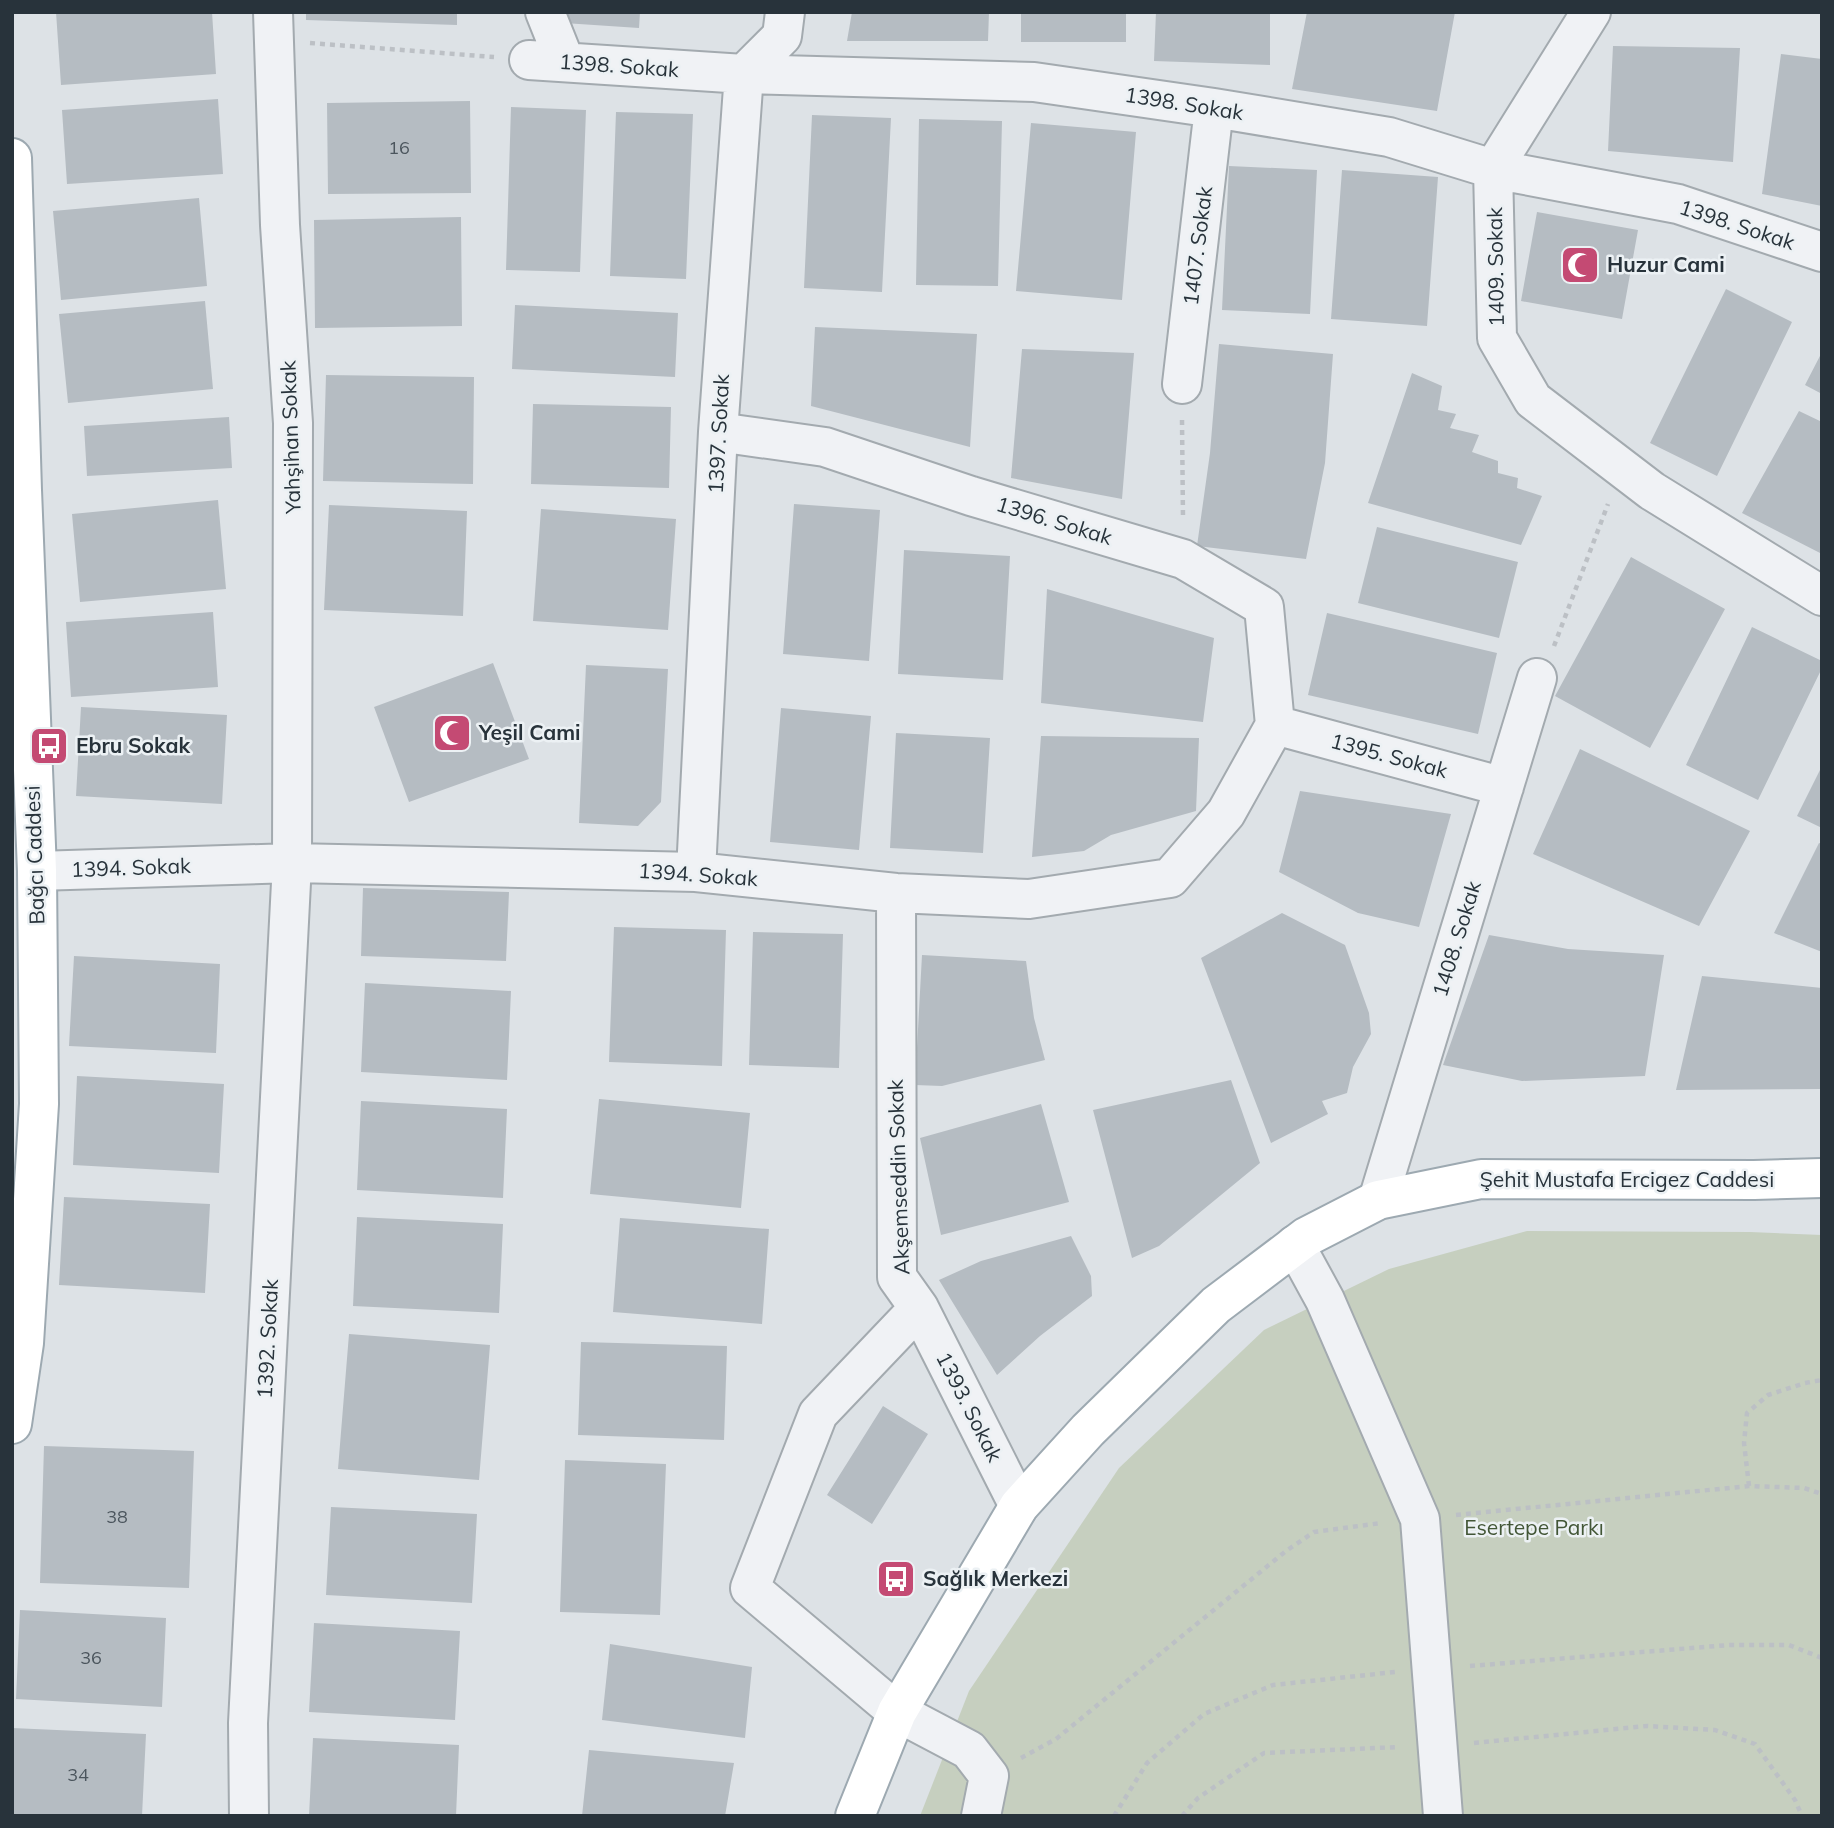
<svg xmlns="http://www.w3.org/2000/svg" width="1834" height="1828" font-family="Mulish,sans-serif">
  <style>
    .green { fill: #c6cfbf }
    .building { fill: #b5bcc2 }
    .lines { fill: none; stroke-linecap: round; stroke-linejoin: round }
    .minor-casing { stroke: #a3aaaf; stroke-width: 42 }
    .major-casing { stroke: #9da9b1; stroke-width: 42 }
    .path { stroke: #bcc0c5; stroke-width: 4.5; stroke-dasharray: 5 5; stroke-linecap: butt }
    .minor { stroke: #f0f2f5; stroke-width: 38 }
    .major { stroke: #fff; stroke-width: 38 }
    .labels { text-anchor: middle; stroke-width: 5; stroke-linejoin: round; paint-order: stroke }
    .number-label { font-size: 18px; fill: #4b555d }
    .street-label { font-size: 21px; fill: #28333b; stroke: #ecf1f4 }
    .poi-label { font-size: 21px; font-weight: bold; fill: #28333b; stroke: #ecf1f4; text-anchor: start }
    .park-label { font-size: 21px; fill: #425636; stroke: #ecf1f4 }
  </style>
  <rect width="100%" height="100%" fill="#dde2e6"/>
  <path class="green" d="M1527,1231l223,1 72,3v581h-902l49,-125 150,-223 145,-138 125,-61z"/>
  <path class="building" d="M56,12h156l4,62 -155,11z
    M306,12h151v13l-151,-5z
    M565,12h75l-1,16 -75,-5z
    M852,12h137l-1,29h-141z
    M1021,12h105v30h-105z
    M1156,12h114v53l-116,-4z
    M1307,12h148l-18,99 -145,-22z
    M1613,46l127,2 -7,114 -125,-11z
    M1781,54l41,5v147l-60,-12z
    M218,99l5,75 -156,10 -5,-74z
    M470,101l1,92 -143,1 -1,-91z
    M511,107l75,3 -6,162 -74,-2z
    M616,112l77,2 -7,165 -76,-3z
    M812,115l79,3 -9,174 -78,-4z
    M919,119l83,2 -4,165 -82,-1z
    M1031,123l105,9 -14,168 -106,-9z
    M1229,166l88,4 -7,144 -88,-4z
    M1342,170l96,7 -11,149 -96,-7z
    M199,198l8,88 -146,14 -8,-89z
    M1537,212l101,18 -16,89 -101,-18z
    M461,217l1,109 -147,2 -1,-108z
    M1726,289l66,33 -75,154 -67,-33z
    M205,301l8,88 -145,14 -9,-89z
    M515,305l163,8 -3,64 -163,-8z
    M815,327l162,7 -7,113 -159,-41z
    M1219,344l114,10 -8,109 -19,96 -109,-13 13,-93z
    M1022,349l112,4 -12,146 -111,-21z
    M1822,352v42l-17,-9z
    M1412,373l30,13 -4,24 18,4 -6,14 29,7 -7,17 26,9v12l20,5 -1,10 25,8 -21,49 -153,-42z
    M326,375l148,2 -1,107 -150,-3z
    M533,404l138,3 -2,81 -138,-4z
    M1799,411l23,11v132l-80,-41z
    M229,417l3,51 -145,8 -3,-50z
    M218,500l8,89 -146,13 -8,-88z
    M794,504l86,6 -11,151 -86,-7z
    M329,505l138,6 -4,105 -139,-6z
    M541,509l135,10 -8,111 -135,-9z
    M1377,527l141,35 -19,76 -141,-35z
    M904,550l106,6 -7,124 -105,-6z
    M1631,557l94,52 -75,139 -95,-52z
    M1047,589l167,49 -11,84 -162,-19z
    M213,612l5,75 -147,10 -5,-75z
    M1327,613l170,40 -19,81 -170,-39z
    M1752,627l70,34v7l-64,132 -72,-35z
    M493,663l36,96 -120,43 -35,-95z
    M586,665l82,4 -7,133 -23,24 -59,-3z
    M81,707l146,8 -5,89 -146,-8z
    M781,708l90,8 -12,134 -89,-8z
    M896,733l94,5 -7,115 -93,-5z
    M1041,736l158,2 -3,73 -85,24 -27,16 -52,6z
    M1580,749l170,82 -51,95 -166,-72z
    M1822,766v62l-25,-12z
    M1300,791l151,23 -32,113 -61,-14 -79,-41z
    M1819,843l3,1v108l-48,-19z
    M363,888l146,4 -3,69 -145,-5z
    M1282,913l63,32 24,68 2,21 -18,33 -6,26 -25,8 6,13 -57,29 -70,-185z
    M614,927l112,3 -4,136 -113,-4z
    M753,932l90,2 -4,134 -90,-3z
    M1489,935l79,14 96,6 -19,121 -123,5 -79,-16z
    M922,955l104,6 8,57 11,42 -103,26 -27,-1z
    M74,956l146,8 -4,89 -147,-7z
    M1702,976l120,12v101l-146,1z
    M365,983l146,8 -4,89 -146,-8z
    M77,1076l147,8 -5,89 -146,-8z
    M1231,1080l29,83 -101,83 -27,12 -39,-148z
    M599,1099l151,14 -9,95 -151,-14z
    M361,1101l146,8 -4,89 -146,-8z
    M1041,1104l28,98 -128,33 -21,-97z
    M64,1197l146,7 -5,89 -146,-8z
    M357,1217l146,7 -4,89 -146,-7z
    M620,1218l149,11 -7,95 -149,-12z
    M1071,1236l20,40 1,20 -52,40 -43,39 -58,-95 42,-19z
    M349,1334l141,11 -11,135 -141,-11z
    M581,1342l146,4 -3,94 -146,-5z
    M883,1406l45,28 -56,90 -45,-29z
    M44,1446l150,5 -5,137 -149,-5z
    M565,1460l101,4 -6,151 -100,-3z
    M331,1507l146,7 -5,89 -146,-8z
    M20,1610l146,8 -4,89 -146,-8z
    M314,1623l146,8 -5,89 -146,-8z
    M610,1644l142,23 -7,71 -143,-18z
    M12,1728l134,6 -4,82h-130z
    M313,1738l146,7 -3,71h-147z
    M589,1750l145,13 -9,53h-143z"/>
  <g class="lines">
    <defs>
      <path id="minor" d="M545,12l20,50
        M1591,12l-98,157 4,169 36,62 119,91 170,105
        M529,60l215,14 290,8 180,26 175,29 104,32 185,35 144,48
        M1182,384l32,-276
        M718,432l107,15 146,49 212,63 81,48 11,118
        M1275,725l229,62
        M37,871l255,-8 404,9 200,21 133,6 141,-21 56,-65 49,-88
        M696,872l22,-440 26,-358 38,-38 3,-24
        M896,893l1,384 22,31 -101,106 -68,174 147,124 72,38 20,26 -8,40
        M1378,1200l159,-522
        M1295,1245l30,55 95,219 23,297
        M919,1308l100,198
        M249,1816l-1,-93 44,-860 1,-440 -13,-198 -7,-213"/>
      <path id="major" d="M12,158l10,332 15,381 2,233 -15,239 -12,81
        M855,1816l42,-104 122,-206 69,-76 128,-125 90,-68 72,-37 103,-21 273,1 68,-2"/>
    </defs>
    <use href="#minor" class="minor-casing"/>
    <use href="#major" class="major-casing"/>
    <path class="path" d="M310,43l184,14
      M1182,420l1,99
      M1554,646l54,-142
      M1749,1486l-5,-43 3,-30 21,-18 37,-12 17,-3
      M1456,1515l293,-29 55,2 18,6
      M1470,1666l259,-21h60l33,13
      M1474,1743l173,-17 68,4 40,14 40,56 7,16
      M1021,1758l35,-19 230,-188 28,-19 67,-9
      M1114,1816l33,-53 57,-49 69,-29 122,-13
      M1182,1816l16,-18 66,-45 135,-6"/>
    <use href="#minor" class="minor"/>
    <use href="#major" class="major"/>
  </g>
  <defs>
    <symbol id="mosque-square" viewBox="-11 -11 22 22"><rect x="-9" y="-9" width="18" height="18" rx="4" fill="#c44a73" stroke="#ecf1f4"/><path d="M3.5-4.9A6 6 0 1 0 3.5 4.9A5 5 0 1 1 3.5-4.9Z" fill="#fff"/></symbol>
    <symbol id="bus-square" viewBox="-11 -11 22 22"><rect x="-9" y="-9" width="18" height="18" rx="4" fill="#c44a73" stroke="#ecf1f4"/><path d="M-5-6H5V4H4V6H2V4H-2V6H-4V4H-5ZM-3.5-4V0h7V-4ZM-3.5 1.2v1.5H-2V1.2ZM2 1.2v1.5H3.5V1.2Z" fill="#fff"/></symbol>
  </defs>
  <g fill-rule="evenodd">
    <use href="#mosque-square" x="1558" y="243" width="44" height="44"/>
    <use href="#mosque-square" x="430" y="711" width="44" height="44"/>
    <use href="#bus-square" x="27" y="724" width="44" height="44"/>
    <use href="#bus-square" x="874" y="1557" width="44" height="44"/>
  </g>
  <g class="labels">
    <g class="number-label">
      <text x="399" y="154">16</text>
      <text x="117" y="1523">38</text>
      <text x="91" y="1664">36</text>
      <text x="78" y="1781">34</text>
    </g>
    <g class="street-label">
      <text transform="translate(619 66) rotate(4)" y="7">1398. Sokak</text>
      <text transform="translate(1184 104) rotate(9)" y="7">1398. Sokak</text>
      <text transform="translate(1737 225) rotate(18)" y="7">1398. Sokak</text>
      <text transform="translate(1198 246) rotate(-83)" y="7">1407. Sokak</text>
      <text transform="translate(1496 267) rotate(-91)" y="7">1409. Sokak</text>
      <text transform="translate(719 434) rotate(-87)" y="7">1397. Sokak</text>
      <text transform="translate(291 437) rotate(-92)" y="7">Yahşihan Sokak</text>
      <text transform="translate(1054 521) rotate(17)" y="7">1396. Sokak</text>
      <text transform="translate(1389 756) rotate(15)" y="7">1395. Sokak</text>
      <text transform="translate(35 855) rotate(-92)" y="7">Bağcı Caddesi</text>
      <text transform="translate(131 868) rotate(-2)" y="7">1394. Sokak</text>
      <text transform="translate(698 875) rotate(4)" y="7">1394. Sokak</text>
      <text transform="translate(1457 939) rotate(-73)" y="7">1408. Sokak</text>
      <text transform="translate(899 1177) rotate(-92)" y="7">Akşemseddin Sokak</text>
      <text x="1627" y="1187">Şehit Mustafa Ercigez Caddesi</text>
      <text transform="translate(268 1339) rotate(-87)" y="7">1392. Sokak</text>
      <text transform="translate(969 1407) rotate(63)" y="7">1393. Sokak</text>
    </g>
    <g class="poi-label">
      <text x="1607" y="272">Huzur Cami</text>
      <text x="479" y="740">Yeşil Cami</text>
      <text x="76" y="753">Ebru Sokak</text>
      <text x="923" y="1586">Sağlık Merkezi</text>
    </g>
    <g class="park-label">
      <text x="1534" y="1535">Esertepe Parkı</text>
    </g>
  </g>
  <rect width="1834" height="1828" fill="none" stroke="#28333b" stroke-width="28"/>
</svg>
